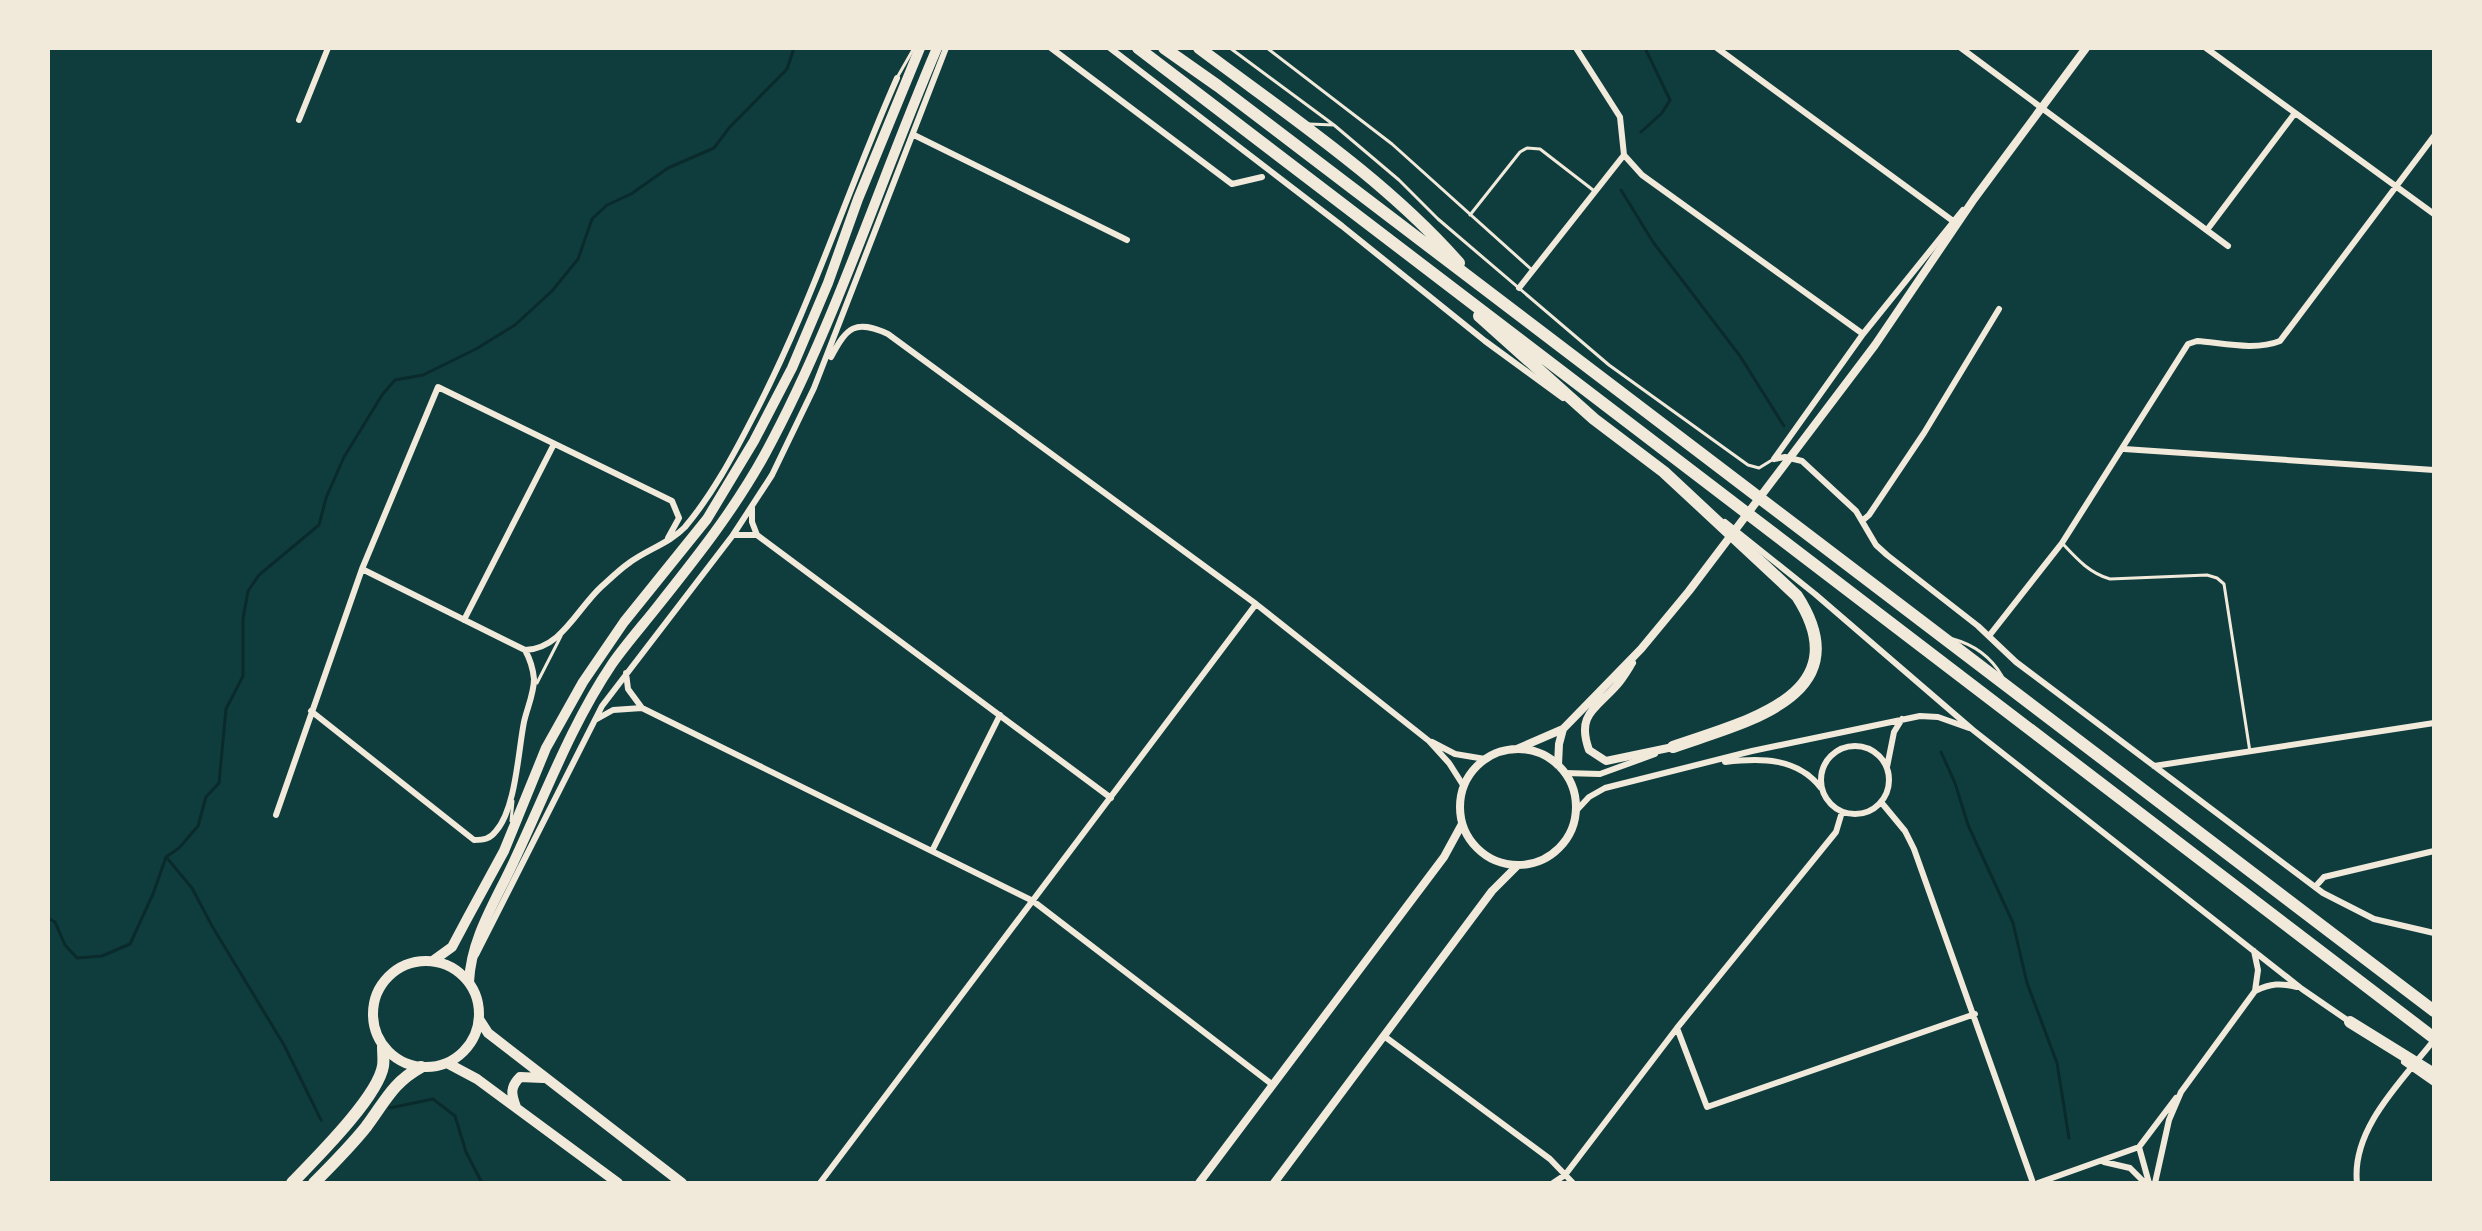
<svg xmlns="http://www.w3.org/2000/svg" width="2482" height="1231" font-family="'PT Sans Narrow',sans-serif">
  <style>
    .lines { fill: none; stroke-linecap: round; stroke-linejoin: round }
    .stream { stroke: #0a2a2b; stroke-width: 3 }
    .service { stroke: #f1e9da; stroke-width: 3 }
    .minor { stroke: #f1e9da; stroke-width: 6 }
    .tertiary { stroke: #f1e9da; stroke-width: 8 }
    .primary { stroke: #f1e9da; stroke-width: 10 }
    .motorway { stroke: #f1e9da; stroke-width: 12 }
  </style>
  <rect width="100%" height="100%" fill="#0f3d3e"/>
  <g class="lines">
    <path class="stream" d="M1641,132l21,-19 8,-13 -25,-52
      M1621,190l32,52 87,114 44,70
      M1941,752l14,31 13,42 45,98 14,60 30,80 12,75
      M167,858l25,30 20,38 72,119 37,75
      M48,918l7,4 10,23 12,13 25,-2 28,-12 23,-50 13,-37 13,-9 19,-22 8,-29 13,-14 7,-74 17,-33v-57l5,-28 11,-16 60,-50 7,-27 18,-41 38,-62 13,-15 28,-5 53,-26 39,-24 37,-34 26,-32 14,-40 15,-14 24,-11 37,-26 46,-20 15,-20 58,-59 7,-21
      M390,1108l43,-9 22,17 11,36 16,31"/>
    <path class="service" d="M1230,48l104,77 65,55 39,39 171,146 139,100 11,3 13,-8
      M1267,48l125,96 139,125
      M898,76l16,-28
      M1309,124l25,1
      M1470,215l50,-63 7,-4 13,1 53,41
      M2062,543c14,15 27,30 48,36l97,-4 10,3 7,6 26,168
      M1953,639c22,6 38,18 49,37
      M537,683l24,-47
      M511,821l2,-20"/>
    <path class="minor" d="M1051,48l181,136 30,-7
      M1110,48l232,178 143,115 78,57
      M1717,48l236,173
      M1961,48l267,198
      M2206,48l228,166
      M299,120l29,-72
      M914,135l213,105
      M1624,155l18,20 221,159
      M2207,230l88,-117
      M1519,288l105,-133 -4,-38 -44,-69
      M831,357c16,-30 24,-38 57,-23l368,270 173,137 20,22 14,22
      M2124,449l310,21
      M1774,459l11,-2 17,4 54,50 20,34 11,10 91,71 38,36 307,231 51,26 60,14
      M1774,459l89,-125 100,-124
      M752,508v14l5,13 354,263
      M1862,521l7,-6 55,-82 75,-124
      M1725,522l90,72 158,136 329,259 48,33
      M733,535h24
      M362,569l163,81c36,-1 52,-41 76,-63 9,-8 18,-17 28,-24 17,-13 41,-20 56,-36 27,-32 48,-71 67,-108 58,-110 95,-228 145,-341
      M464,620l90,-176
      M1989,636l73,-93 126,-199 9,-3c26,2 58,10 83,0l154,-205
      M626,673l2,16 14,19
      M311,711l163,129c10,0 16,-1 22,-9 20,-23 22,-79 28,-109 3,-14 10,-28 10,-43 -1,-11 -4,-20 -9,-29
      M595,720l18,-10 29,-2 391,193 240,184
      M1432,742l23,12 30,5
      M1821 780a34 34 0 1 1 68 0a34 34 0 1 1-68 0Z
      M1725,762c35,-4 72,-5 96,26
      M2154,766l280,-43
      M1887,767l7,-35 8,-13
      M1565,773l35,1 55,-20
      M1881,802l24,29 9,18 119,334
      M1575,812l14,-15 16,-9 147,-37 168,-35 18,1 31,11
      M276,815l86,-246 76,-182 234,114 7,17 -11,20
      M932,851l68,-136
      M2315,887l9,-10 110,-26
      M2254,951l4,19 -3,21
      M476,955l126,-249 131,-171 39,-60 42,-87 132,-340
      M1677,1028l30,79 268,-93
      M1384,1036l166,123 23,24
      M2404,1062l30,21
      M2139,1147l10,36
      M2104,1162l26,6 15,15
      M820,1183l436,-579
      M1553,1183l12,-8 112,-147 159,-196 6,-20
      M2038,1183l101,-36 37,-49
      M2155,1183l14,-63 12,-28 74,-101c16,-8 26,-8 42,-4
      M2357,1183c-6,-55 46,-103 77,-143"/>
    <path class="tertiary" d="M1632,663c-5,8 -9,15 -15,22 -21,24 -41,29 -28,65l17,11 67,-14
      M1460 807a58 58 0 1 1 116 0a58 58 0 1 1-116 0Z
      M1517,749l46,-20 78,-80 48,-58 186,-246 99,-146 112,-151
      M1558,765l1,-21 4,-15
      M1199,1183l245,-326 18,-33
      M1274,1183l218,-292 25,-25"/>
    <path class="primary" d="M434,960l18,-13 16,-30 36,-66 42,-103 37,-66 41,-60 83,-103 47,-78 38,-73 36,-85 30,-84 62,-151
      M373 1014a53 53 0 1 1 106 0a53 53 0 1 1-106 0Z
      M469,982c2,-45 28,-83 46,-123 31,-66 56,-134 97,-195 14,-20 30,-38 45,-57 39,-49 78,-98 108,-153 70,-129 114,-271 172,-406
      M479,1019l9,14 194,150
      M447,1063l30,16 141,104
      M516,1107c-5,-13 -6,-20 4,-30l23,1"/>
    <path class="motorway" d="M1138,48l1296,990
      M1164,48l54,38 1216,925
      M1199,48c89,67 186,131 260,215
      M1479,316l115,103 70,53 133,124c65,101 -54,126 -124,151
      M2350,1022l84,52
      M292,1183c23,-24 86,-86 91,-117 1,-6 0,-13 0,-19
      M314,1183c18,-18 36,-36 52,-56 19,-25 26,-44 55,-60"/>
  </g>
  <rect width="2482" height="1231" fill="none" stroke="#f1e9da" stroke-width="100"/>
</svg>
